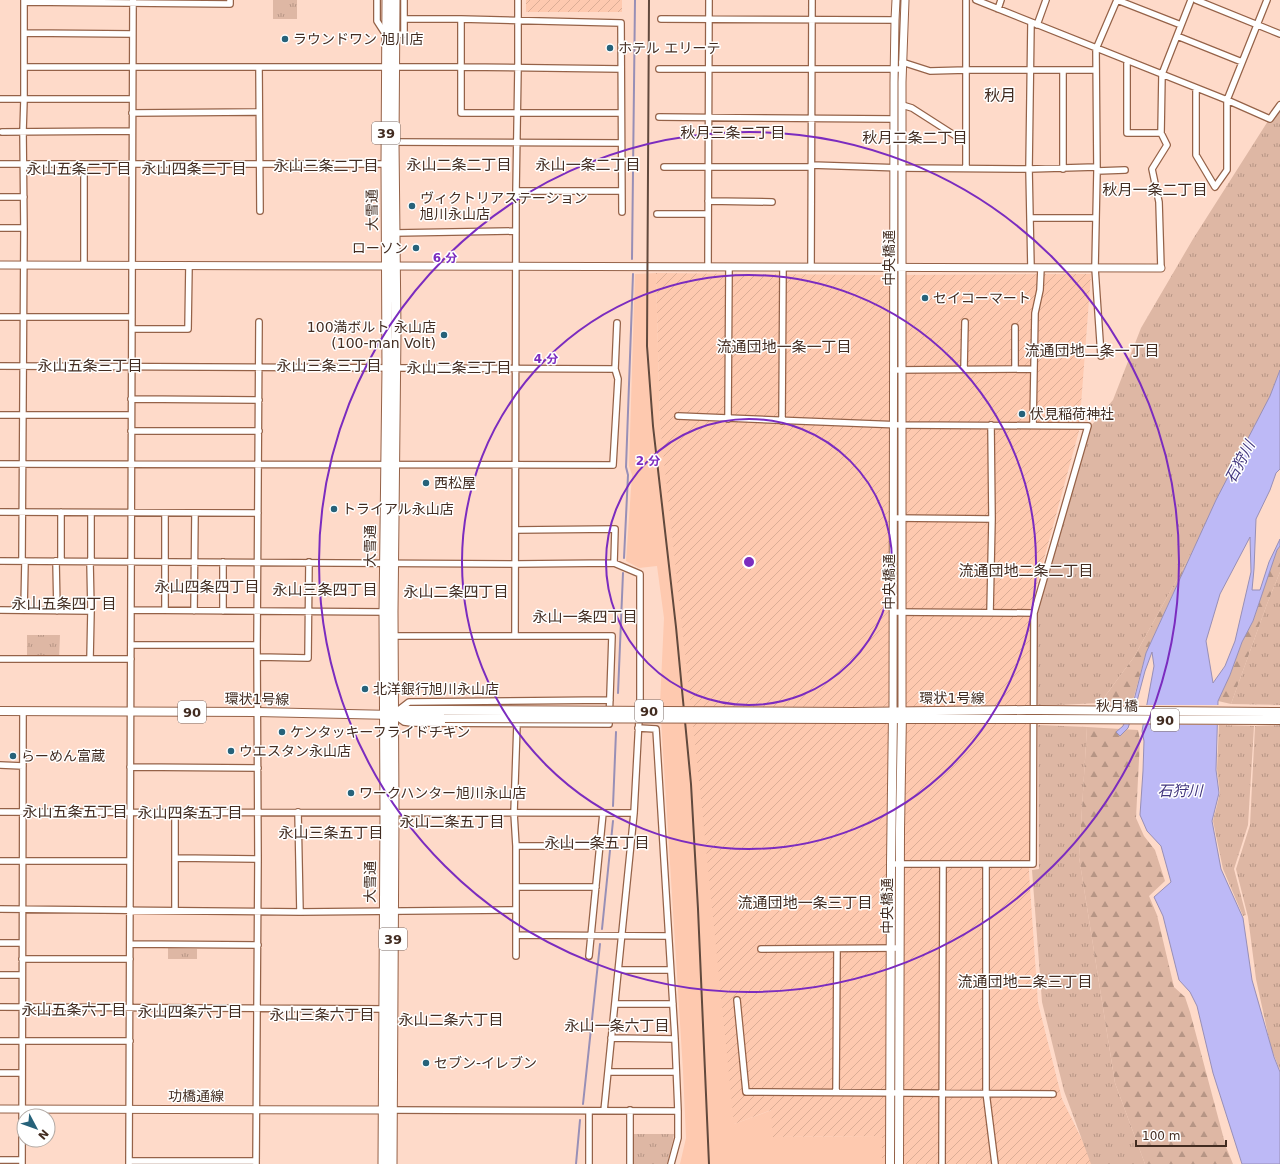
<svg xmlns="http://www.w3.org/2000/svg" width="1280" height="1164" font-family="'DejaVu Sans','Noto Sans JP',sans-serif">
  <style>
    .built { fill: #fec9af }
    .industrial { fill: url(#industrial-furrows) }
    .grass { fill: url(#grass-tufts) }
    .forest { fill: url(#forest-firs) }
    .water { fill: #bdb9f6; stroke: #988fb6; fill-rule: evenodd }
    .pier { fill: #fedac9 }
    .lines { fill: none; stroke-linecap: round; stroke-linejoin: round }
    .stream { stroke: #988fb6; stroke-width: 2 }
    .minor-casing { stroke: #956248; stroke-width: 8 }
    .tertiary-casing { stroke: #956248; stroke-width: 9 }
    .secondary-casing { stroke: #956248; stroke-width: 10 }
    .primary-casing { stroke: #956248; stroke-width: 10 }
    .trunk-casing { stroke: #956248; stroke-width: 11 }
    .minor { stroke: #fff; stroke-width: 5.5 }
    .tertiary { stroke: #fff; stroke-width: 7 }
    .secondary { stroke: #fff; stroke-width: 8 }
    .primary { stroke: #fff; stroke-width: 8 }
    .trunk { stroke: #fff; stroke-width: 9 }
    .rail { stroke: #61493d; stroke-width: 2 }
    .primary-bridge-casing { stroke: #956248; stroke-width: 10; stroke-linecap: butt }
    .primary-bridge { stroke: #fff; stroke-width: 8 }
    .ring { fill: none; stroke: #7b2cbf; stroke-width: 2 }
    .poi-dot { fill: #26627a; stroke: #fff; stroke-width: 1.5 }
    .labels { text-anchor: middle; stroke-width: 3; stroke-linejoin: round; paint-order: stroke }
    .shield { fill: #fff; stroke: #7b6b64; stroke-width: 1 }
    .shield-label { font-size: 13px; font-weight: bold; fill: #422c21 }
    .poi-label { font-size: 14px; fill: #422c21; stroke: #fff; text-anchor: start }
    .street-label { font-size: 14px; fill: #422c21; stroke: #fff }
    .neighbourhood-label { font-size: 15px; fill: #422c21; stroke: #fff }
    .water-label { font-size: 15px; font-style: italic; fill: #43377e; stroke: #fff }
    .quarter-label { font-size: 16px; fill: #422c21; stroke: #fff }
    .centre { fill: #7b2cbf; stroke: #fff; stroke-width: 2 }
    .ring-label { font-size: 12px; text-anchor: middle; font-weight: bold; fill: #7b2cbf; stroke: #fff; stroke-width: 3; stroke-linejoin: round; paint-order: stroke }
  </style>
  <defs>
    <pattern id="industrial-furrows" width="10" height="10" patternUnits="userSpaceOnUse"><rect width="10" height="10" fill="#fec9af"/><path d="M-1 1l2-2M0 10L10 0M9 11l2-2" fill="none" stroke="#dbad96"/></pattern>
    <pattern id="grass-tufts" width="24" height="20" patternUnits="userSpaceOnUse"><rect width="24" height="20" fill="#deb7a4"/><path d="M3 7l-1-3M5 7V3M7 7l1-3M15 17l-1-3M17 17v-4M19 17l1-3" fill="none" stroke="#b69585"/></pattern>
    <pattern id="forest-firs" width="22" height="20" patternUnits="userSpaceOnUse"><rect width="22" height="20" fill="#deb7a4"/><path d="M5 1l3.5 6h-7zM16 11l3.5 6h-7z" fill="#b69585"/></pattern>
  </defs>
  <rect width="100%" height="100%" fill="#fedac9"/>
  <path class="built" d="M656,273l4,152 91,667 -17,32 38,-14 2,27 108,-1v28h-202l6,-26 -3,-67 -23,-367 4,-86 -7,-52 -18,2 -13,-7 6,-86 -3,-9 6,-192z"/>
  <path class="industrial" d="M526,0h96v12h-96z
    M656,273l230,2 205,-1 -12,157 -49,179 -1,263 9,130 24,96 32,65h-212v-28l-109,1 -2,-27 -37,14 -35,-345 -39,-354z"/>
  <path class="grass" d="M273,0h24v19h-24z
    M1280,110v260l-10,26 -78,156 -58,105 -34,46 -62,3 -2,-95 54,-184 23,-27 28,-72 52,-89 75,-118h4z
    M1280,572v133l-49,-1 36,-100z
    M27,635h33l-1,24h-32z
    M1038,725l49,2 -8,130 36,226 30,81h-54l-27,-73 -22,-89 -10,-132 7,-1z
    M1219,725l35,1 -6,99 -14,44 12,46 -3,1 -20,-47 -10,-48 7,-28 -3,-24z
    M1280,725v345l-9,-22 -15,-69 -8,-62 -12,-48 14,-44 5,-99z
    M168,948l29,1v10h-29z
    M633,1134h41l-1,6 -6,24h-34z"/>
  <path class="forest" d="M1280,546v26l-13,32 -36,100 -13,-3 12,-26 12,-33 11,-21 24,-71z
    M1192,552l-46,101 -14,51 -32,-1 34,-46z
    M1087,727l51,3 2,10 -4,78 8,18 11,14 10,31 -16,15 8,19 17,72 11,10 5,15 36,135 7,17h-88l-30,-81 -36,-226z"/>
  <path class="water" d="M1280,370v99l-4,4 -6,17 -14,29 -2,50 -2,21h8l9,-28 11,-23v7l-3,4 -24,71 -11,21 -12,33 -12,26 -2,69 3,23 -7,28 9,48 22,49 9,62 22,77 6,15v92h-38l-29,-91 -16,-67 -7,-14 -11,-12 -16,-64 -9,-19 17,-15 -10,-36 -14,-15 -7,-16 3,-44 1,-30 -2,-10 12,-65 -2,-14 -7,19 -8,30 -9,27 -8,8 -4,-4 7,-6 11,-26 12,-47 70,-153 54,-104zM1250,537l1,35 -16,69 -10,25 -12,17 -7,-42 14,-47z"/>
  <path class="pier" d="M1144,705h76v20l-79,-1z"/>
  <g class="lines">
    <path class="stream" d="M632,259l3,-259
      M624,558l4,-83 -2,-8 7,-193
      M618,693l5,-120
      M613,806l3,-74
      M602,929l11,-108
      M583,1104l17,-160
      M576,1164l4,-44"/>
    <defs>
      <path id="minor" d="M377,0v21l9,14 18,-1v-34
        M976,0l251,100 43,19 10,-14
        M1117,0l64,25
        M1196,0l84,34
        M24,2l206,2v-4
        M998,9l3,-9
        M404,19h57l160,4 1,189
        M461,19v94h160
        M661,19l234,1
        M1037,25l9,-25
        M24,33l108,1
        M1177,36l65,26
        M1127,61v72h34
        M902,62l28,9 37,-1h129
        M24,67h437l160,2
        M259,67l1,144
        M659,69h243
        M1196,88v67l19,32 12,-17v-70l40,-100
        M0,99h132
        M902,105l10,3 53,34
        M132,113l127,-1
        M659,117l234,2
        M2,132l130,-1
        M392,142l229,1
        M0,164h386
        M84,164v101
        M811,165l91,3 127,1 67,-2
        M664,167h147
        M966,168v-168
        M1063,169v-99
        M1097,171l28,-1
        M516,191h105
        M0,197h24
        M708,201l64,1
        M657,214h51
        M1030,218h66
        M0,228h24
        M395,233l121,-2
        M708,267l1,-267
        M811,267l1,-267
        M1031,268l-2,-99 2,-146
        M1161,268l-2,-66 -7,-33 15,-24 -6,-12 1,-59 29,-74
        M0,317h132
        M1015,327v42
        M132,329h56l1,-64
        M1101,356l-6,-88 2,-97 -1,-122 21,-49
        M0,366l615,3 2,-46
        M964,369l1,-47
        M893,370l141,-1
        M131,399l128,1
        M0,415h131
        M678,416l223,9 187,1 -54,187 -1,251h-142
        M728,419l1,-152
        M782,421l1,-154
        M1033,425l2,-112 5,-23 1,-22
        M131,431h128
        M0,464l613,1 5,-86 -3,-10
        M0,512l258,1
        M91,513v48
        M893,518l99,1
        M516,530l99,-1 -1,34
        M0,561l516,3 98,-1 26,11v126l-6,113 -30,298
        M22,561l2,-330 -1,-100 1,-31v-100
        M56,561l1,50
        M61,561v-49
        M90,562l1,49 -1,48
        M223,562v49
        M0,610l91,1
        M24,610l1,-49
        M131,610l255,2
        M165,610v-97
        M194,611l1,-98
        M893,612l141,1
        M990,613l2,-94 -1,-94
        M390,636h222l-3,88 -198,-1 -7,-1 -7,-5
        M515,636l1,-445 2,-123v-68
        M131,645h126
        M258,657l50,1 1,-96
        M0,659h131
        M396,712l13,-10 201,-2
        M638,728l18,1 19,310 3,72v27l-7,26
        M0,765l23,1
        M130,767l128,1
        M0,812l634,1
        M175,812v98
        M298,812l2,100
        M516,846h85
        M175,858l83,1
        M0,861h130
        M986,864v228l9,72
        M516,887h80
        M0,909l300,3 216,-2
        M516,935l152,1
        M0,943h22
        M130,944l128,1
        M761,949l139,-1
        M516,956v-110l-2,-33 3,-89
        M589,956l14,-143
        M22,959h108
        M619,970h51
        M0,975h22
        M737,1000l9,92 307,2
        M615,1004h58
        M0,1007l386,2
        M611,1038l64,1
        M0,1041h130
        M608,1072h68
        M0,1073h22
        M836,1092l1,-143
        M392,1110l286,1
        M0,1160h22
        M129,1161h127
        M22,1164l1,-453
        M129,1164l4,-1164
        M256,1164l2,-305 -1,-214 2,-323
        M589,1164v-53
        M630,1164v-54
        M942,1164l1,-300"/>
      <path id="tertiary" d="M0,265l1161,3
        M893,711l1,-629 1,-62 1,-20
        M902,711v-629l3,-82
        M0,1109l388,1"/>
      <path id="secondary" d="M890,1164l1,-300 2,-151
        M899,1164l1,-334 2,-117"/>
      <path id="primary" d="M1039,710l241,2
        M0,711l257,1 136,3 15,3h37
        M853,712l174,-2
        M394,714l14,-4h36
        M853,719h173
        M1040,719l240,1"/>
      <path id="trunk" d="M383,1164l2,-351 -1,-201 3,-244 -1,-204 1,-164
        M392,1164l2,-351 -1,-201 3,-281 -2,-189 1,-142"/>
    </defs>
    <use href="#minor" class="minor-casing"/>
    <use href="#tertiary" class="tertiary-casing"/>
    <use href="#secondary" class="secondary-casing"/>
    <use href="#primary" class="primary-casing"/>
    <use href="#trunk" class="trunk-casing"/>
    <use href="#minor" class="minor"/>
    <use href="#tertiary" class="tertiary"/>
    <use href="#secondary" class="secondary"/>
    <use href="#primary" class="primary"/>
    <use href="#trunk" class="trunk"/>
    <path class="rail" d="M649,0l-2,346 6,80 23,201 15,157 7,125 11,255"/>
    <defs>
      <path id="primary-bridge" d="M444,710l409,2
        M1027,710h12
        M445,718l408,1
        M1026,719h14"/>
    </defs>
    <use href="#primary-bridge" class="primary-bridge-casing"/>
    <use href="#primary-bridge" class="primary-bridge"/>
  </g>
  <g class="ring">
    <circle cx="749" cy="562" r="143"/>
    <circle cx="749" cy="562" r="287"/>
    <circle cx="749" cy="562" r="430"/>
  </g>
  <g class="poi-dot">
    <circle cx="285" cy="39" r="4"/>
    <circle cx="610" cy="48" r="4"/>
    <circle cx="412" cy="206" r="4"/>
    <circle cx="416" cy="248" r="4"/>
    <circle cx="925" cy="298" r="4"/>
    <circle cx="444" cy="335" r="4"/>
    <circle cx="1022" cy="414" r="4"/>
    <circle cx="426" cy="483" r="4"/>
    <circle cx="334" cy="509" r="4"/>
    <circle cx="365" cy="689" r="4"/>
    <circle cx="282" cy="732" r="4"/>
    <circle cx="231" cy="751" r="4"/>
    <circle cx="13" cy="756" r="4"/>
    <circle cx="351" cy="793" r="4"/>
    <circle cx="426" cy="1063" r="4"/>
  </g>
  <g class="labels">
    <g class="shield">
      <rect x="372" y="122" width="28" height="22" rx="3"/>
      <rect x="635" y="700" width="28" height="22" rx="3"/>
      <rect x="178" y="701" width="28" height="22" rx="3"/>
      <rect x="1151" y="709" width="28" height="22" rx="3"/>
      <rect x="379" y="928" width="28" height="22" rx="3"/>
    </g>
    <g class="shield-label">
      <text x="386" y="138">39</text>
      <text x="649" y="716">90</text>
      <text x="192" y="717">90</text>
      <text x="1165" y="725">90</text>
      <text x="393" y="944">39</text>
    </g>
    <g class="poi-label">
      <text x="293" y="44">ラウンドワン 旭川店</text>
      <text x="618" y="53">ホテル エリーテ</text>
      <text x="420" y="203">ヴィクトリアステーション<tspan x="420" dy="16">旭川永山店</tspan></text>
      <text x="408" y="253" text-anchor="end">ローソン</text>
      <text x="933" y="303">セイコーマート</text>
      <text x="436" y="332" text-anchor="end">100満ボルト 永山店<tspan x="436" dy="16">(100-man Volt)</tspan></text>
      <text x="1030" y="419">伏見稲荷神社</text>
      <text x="434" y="488">西松屋</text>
      <text x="342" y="514">トライアル永山店</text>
      <text x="373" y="694">北洋銀行旭川永山店</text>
      <text x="290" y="737">ケンタッキーフライドチキン</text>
      <text x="239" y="756">ウエスタン永山店</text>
      <text x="21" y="761">らーめん富蔵</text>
      <text x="359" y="798">ワークハンター旭川永山店</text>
      <text x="434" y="1068">セブン-イレブン</text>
    </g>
    <g class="street-label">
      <text transform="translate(372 210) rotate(-91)" y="5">大雪通</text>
      <text transform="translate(889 258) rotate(-90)" y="5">中央橋通</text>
      <text transform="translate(370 546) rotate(-89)" y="5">大雪通</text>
      <text transform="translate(889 582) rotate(-90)" y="5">中央橋通</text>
      <text x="952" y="703">環状1号線</text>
      <text transform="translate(257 699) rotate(1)" y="5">環状1号線</text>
      <text x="1117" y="711">秋月橋</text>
      <text transform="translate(370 882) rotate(-89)" y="5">大雪通</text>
      <text transform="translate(887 906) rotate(-90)" y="5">中央橋通</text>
      <text x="196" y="1101">功橋通線</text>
    </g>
    <g class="neighbourhood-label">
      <text x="733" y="138">秋月三条二丁目</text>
      <text x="915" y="143">秋月二条二丁目</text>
      <text x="459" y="170">永山二条二丁目</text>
      <text x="588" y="170">永山一条二丁目</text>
      <text x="326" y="171">永山三条二丁目</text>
      <text x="79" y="174">永山五条二丁目</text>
      <text x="194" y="174">永山四条二丁目</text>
      <text x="1155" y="195">秋月一条二丁目</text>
      <text x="784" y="352">流通団地一条一丁目</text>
      <text x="1092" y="356">流通団地二条一丁目</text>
      <text x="90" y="371">永山五条三丁目</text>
      <text x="329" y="371">永山三条三丁目</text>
      <text x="459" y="373">永山二条三丁目</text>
      <text x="1026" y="576">流通団地二条二丁目</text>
      <text x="207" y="592">永山四条四丁目</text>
      <text x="325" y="595">永山三条四丁目</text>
      <text x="456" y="597">永山二条四丁目</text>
      <text x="64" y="609">永山五条四丁目</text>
      <text x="585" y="622">永山一条四丁目</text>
      <text x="75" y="817">永山五条五丁目</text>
      <text x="190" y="818">永山四条五丁目</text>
      <text x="452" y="827">永山二条五丁目</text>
      <text x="331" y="838">永山三条五丁目</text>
      <text x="597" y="848">永山一条五丁目</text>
      <text x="805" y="908">流通団地一条三丁目</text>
      <text x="1025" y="987">流通団地二条三丁目</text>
      <text x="74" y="1015">永山五条六丁目</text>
      <text x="190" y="1017">永山四条六丁目</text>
      <text x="322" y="1020">永山三条六丁目</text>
      <text x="451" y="1025">永山二条六丁目</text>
      <text x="617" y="1031">永山一条六丁目</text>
    </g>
    <g class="water-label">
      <text transform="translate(1240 462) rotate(-62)" y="5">石狩川</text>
      <text x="1180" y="796">石狩川</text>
    </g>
    <g class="quarter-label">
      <text x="1000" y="101">秋月</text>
    </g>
  </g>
  <circle cx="749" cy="562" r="6" class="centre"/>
  <g class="ring-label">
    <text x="445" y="262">6 分</text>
    <text x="546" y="363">4 分</text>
    <text x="648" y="465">2 分</text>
  </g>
  <g transform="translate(36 1128) rotate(131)"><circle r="19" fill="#ffffff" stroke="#b3aba6"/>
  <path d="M0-3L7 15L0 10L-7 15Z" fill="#26627a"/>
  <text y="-6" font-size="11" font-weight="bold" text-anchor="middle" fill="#422c21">N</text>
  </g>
  <path d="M1136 1140v6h90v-6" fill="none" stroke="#422c21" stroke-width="2"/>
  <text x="1142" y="1140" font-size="12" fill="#422c21" stroke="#ffffff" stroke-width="3" paint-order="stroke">100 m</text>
</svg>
